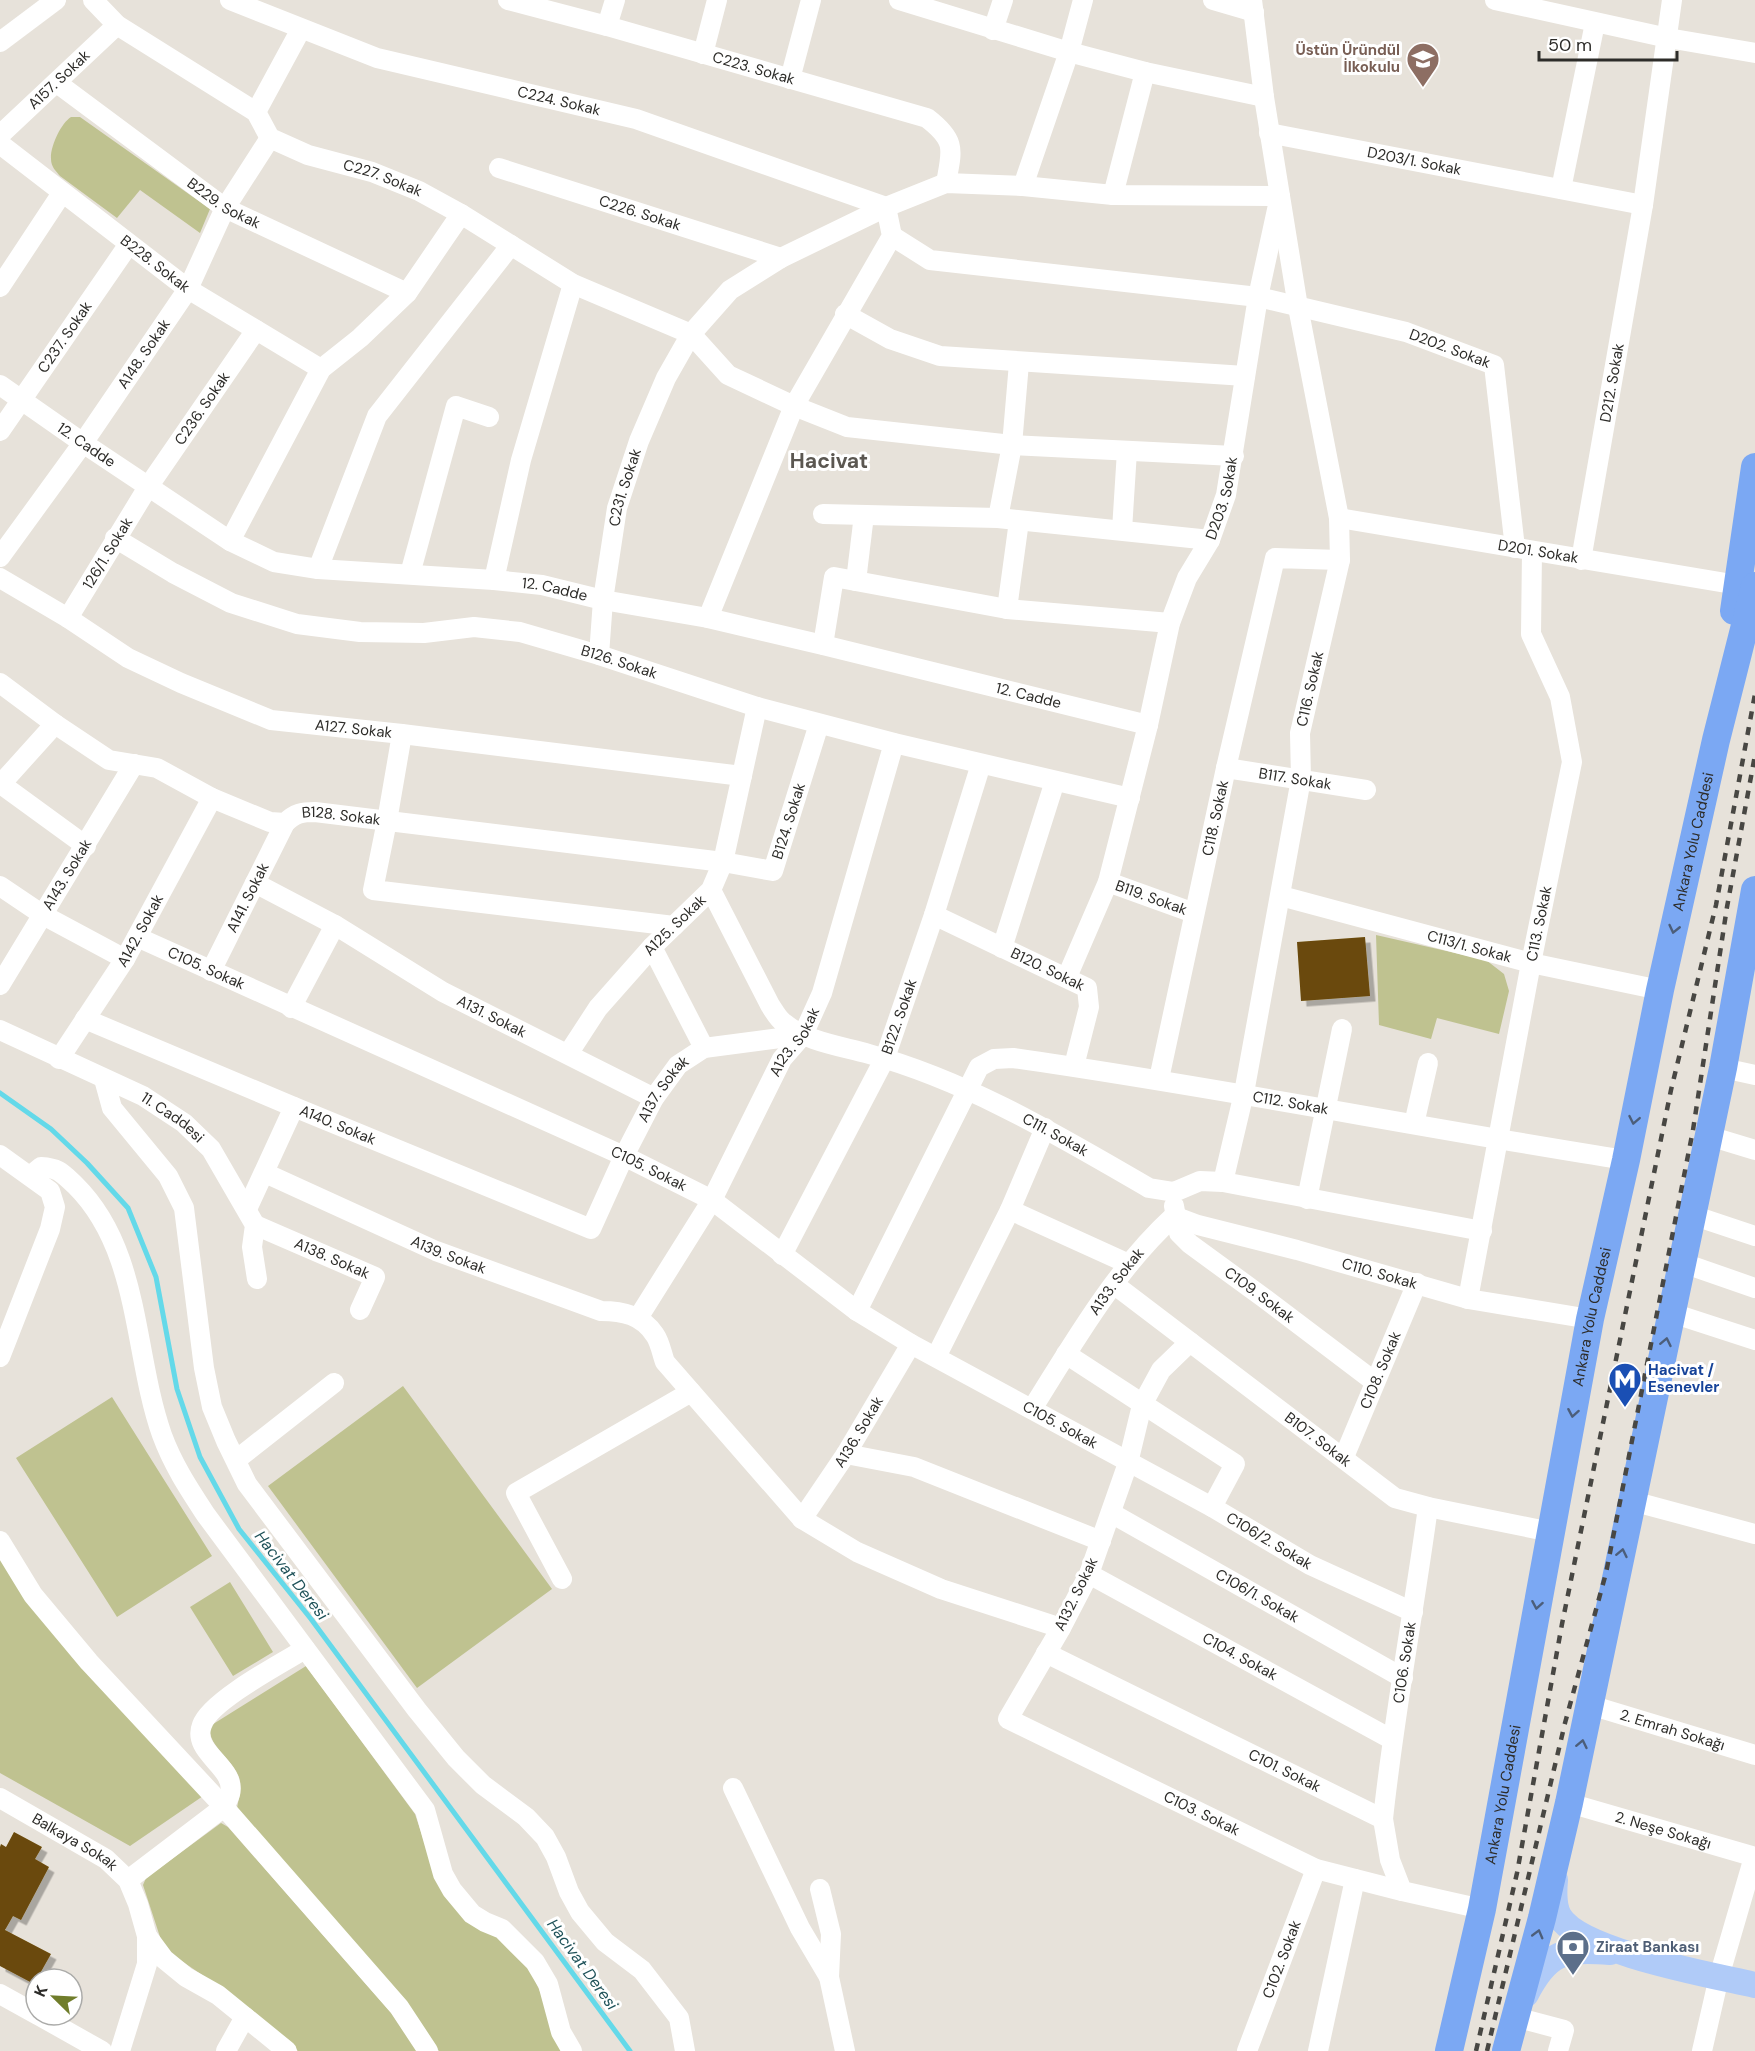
<svg xmlns="http://www.w3.org/2000/svg" width="1755" height="2051" font-family="'DM Sans',sans-serif">
  <style>
    .green { fill: #bfc290 }
    .lines { fill: none; stroke-linecap: round; stroke-linejoin: round }
    .stream { stroke: #64d9e9; stroke-width: 5 }
    .building { fill: #6a4908; filter: url(#shadow) }
    .minor { stroke: #fff; stroke-width: 20 }
    .major { stroke: #b0cbf8; stroke-width: 26 }
    .highway { stroke: #7ba8f3; stroke-width: 28 }
    .rail { stroke: #484743; stroke-width: 4.5; stroke-dasharray: 8 8; stroke-linecap: butt }
    .oneway { stroke: #4c5e7a }
    .labels { text-anchor: middle; stroke-width: 6; stroke-linejoin: round; paint-order: stroke }
    .education-label { font-size: 15px; font-weight: bold; fill: #785e54; stroke: #fff; text-anchor: end }
    .street-label { font-size: 15px; fill: #2d2c29; stroke: #fff }
    .transit-label { font-size: 15px; font-weight: bold; fill: #164399; stroke: #fff; text-anchor: start }
    .service-label { font-size: 15px; font-weight: bold; fill: #4e5e75; stroke: #fff; text-anchor: start }
    .water-label { font-size: 16px; font-style: italic; fill: #1f5259; stroke: #fff }
    .district-label { font-size: 21px; font-weight: bold; fill: #5b5751; stroke: #fff }
  </style>
  <defs>
    <filter id="shadow"><feDropShadow dx="5.5" dy="5.5" stdDeviation="0" flood-color="#0004"/></filter>
  </defs>
  <rect width="100%" height="100%" fill="#e7e2da"/>
  <path class="green" d="M71,117h9l130,92 -10,24 -60,-43 -23,28 -57,-42c-4,-5 -9,-9 -9,-17 -1,-12 10,-36 20,-42z
    M1376,935l110,25 18,14 5,17 -10,43 -62,-16 -6,21 -52,-14z
    M403,1386l149,203 -135,99 -149,-202z
    M112,1397l100,159 -95,61 -101,-159z
    M0,1553l206,241 -76,52 -130,-73z
    M230,1582l43,70 -40,24 -43,-69z
    M306,1666l109,148 18,54 85,86 15,22 34,75h-128l-24,-36 -178,-207c2,-11 6,-23 1,-33 -7,-17 -31,-30 -28,-49z
    M221,1823l7,4 165,188 24,36h-119l-90,-72 -38,-26 -9,-13 -18,-55 3,-7z"/>
  <g class="lines">
    <path class="stream" d="M0,1093l51,36 36,34 41,45 28,69 21,112 23,68 39,72 72,90 319,432"/>
  </g>
  <path class="building" d="M1365,937l5,59 -69,5 -4,-59z
    M14,1832l28,15 -7,12 14,8 -28,53 -8,-4 -8,14 46,24 -17,30 -34,-18v-119l1,-3 5,3z"/>
  <g class="lines">
    <g class="minor">
      <path id="s1" d="M93,0l24,25 139,87 14,26 38,17 64,17 47,19 42,23 112,70 118,50 37,41 66,31 53,21 165,18 222,11"/>
      <path id="s2" d="M230,0l147,58 259,61 250,88 6,29 -98,170 -86,212"/>
      <path id="s3" d="M508,0l99,26 320,92c30,23 25,32 19,65"/>
      <path d="M899,0l170,52 76,20 119,25"/>
      <path d="M1213,0l41,12"/>
      <path d="M1495,0l173,38 87,15"/>
      <path d="M607,26l8,-26"/>
      <path d="M993,30l10,-30"/>
      <path d="M0,42l56,-42"/>
      <path d="M703,54l14,-54"/>
      <path d="M790,79l21,-79"/>
      <path id="s4" d="M57,83l168,125 182,85"/>
      <path d="M256,112l45,-83"/>
      <path id="s5" d="M1269,133l374,72"/>
      <path id="s6" d="M0,135l117,-110"/>
      <path id="s7" d="M0,144l188,145 133,80"/>
      <path id="s8" d="M499,168l282,90"/>
      <path d="M1023,186l46,-134 14,-52"/>
      <path d="M1561,189l34,-166"/>
      <path d="M1113,195l32,-123"/>
      <path id="s9" d="M892,236l38,24 328,37 148,35 88,33 21,183"/>
      <path d="M0,287l62,-94"/>
      <path d="M845,314l45,25 50,17 305,20"/>
      <path id="s10" d="M0,385l83,58 147,98 44,21 44,7 176,11 48,5 61,15 105,18 115,27 325,80"/>
      <path id="s11" d="M0,431l129,-187"/>
      <path d="M823,514l175,4 212,22"/>
      <path d="M998,518l14,-73 7,-82"/>
      <path id="s12" d="M1339,518l399,67"/>
      <path d="M1122,530l5,-79"/>
      <path id="s13" d="M115,538l58,35 58,30 66,21 63,8 64,1 50,-6 46,5 79,23 158,52 137,36 236,55"/>
      <path d="M230,541l91,-172 39,-31 47,-45 54,-79"/>
      <path id="s14" d="M0,557l83,-114 105,-154 37,-81 45,-70"/>
      <path id="s15" d="M1581,560l62,-355 29,-205"/>
      <path d="M318,569l59,-153 134,-171"/>
      <path d="M410,574l46,-168 33,11"/>
      <path id="s16" d="M0,578l68,40 60,40 53,25 90,37 131,14 340,42"/>
      <path d="M494,580l27,-120 52,-176"/>
      <path d="M856,581l8,-66"/>
      <path d="M1007,609l12,-88"/>
      <path id="s17" d="M68,618l80,-131 108,-157"/>
      <path d="M823,645l11,-68 173,32 163,14"/>
      <path id="s18" d="M599,655l4,-55 14,-92 22,-67 27,-63 25,-44 39,-44 51,-32 105,-51 60,-24 77,3 90,9 167,1 18,111 41,211 1,42 -40,173 1,46 -57,314 -21,89"/>
      <path id="s19" d="M0,683l55,41 54,36 48,8 55,30 58,24 15,1c10,-10 17,-11 30,-11l408,50 50,9 46,-147"/>
      <path d="M402,734l-15,87 -14,69 301,36"/>
      <path id="s20" d="M1226,768l140,22"/>
      <path d="M1,784l85,62"/>
      <path d="M0,785l55,-61"/>
      <path id="s21" d="M1108,882l86,31"/>
      <path id="s22" d="M255,883l80,42 108,67 211,106"/>
      <path d="M0,886l43,29 82,44"/>
      <path id="s23" d="M711,890l59,115c4,6 8,14 14,18 23,19 57,23 85,31 101,28 190,82 280,134l25,4 26,-11 23,1 259,49"/>
      <path id="s24" d="M1281,896l250,67 129,27"/>
      <path id="s25" d="M934,915l153,73 2,19 -15,59"/>
      <path id="s26" d="M137,937l487,219 88,44 145,111 54,33 301,163 98,58 103,47"/>
      <path d="M652,947l52,101"/>
      <path d="M1002,948l53,-167"/>
      <path id="s27" d="M211,971l74,-148"/>
      <path id="s28" d="M1067,977l41,-95 40,-157 22,-102 17,-45 23,-38 16,-45 32,-198 22,-101 -16,-99 -12,-97"/>
      <path id="s29" d="M0,985l134,-221"/>
      <path d="M291,1008l44,-83"/>
      <path id="s30" d="M85,1019l209,88 297,122 33,-73 30,-58 24,-33 26,-17 99,-13"/>
      <path id="s31" d="M0,1030l143,66 41,27 27,26 44,76 -3,22 5,32"/>
      <path id="s32" d="M568,1054l30,-46 54,-61 59,-57 12,-28 34,-155"/>
      <path id="s33" d="M59,1059l66,-100 87,-161"/>
      <path d="M1723,1068l32,7"/>
      <path d="M104,1079l8,29 56,68 16,32 20,160 8,39 14,34 21,43 170,226 39,48 27,27 43,32 19,20 11,20 13,35 11,20 25,30 37,28 37,48 6,33"/>
      <path id="s34" d="M1159,1079l67,-311 49,-210 65,2"/>
      <path d="M1414,1124l14,-61"/>
      <path d="M1709,1136l46,14"/>
      <path d="M0,1155l50,36 5,16 -5,22 -50,128"/>
      <path id="s35" d="M265,1173l171,78 165,60c22,0 41,4 54,24 5,7 7,19 10,27l137,157 55,33 84,37 120,39"/>
      <path d="M30,1176l11,-9c18,1 21,6 34,18 66,65 58,168 87,250 11,30 27,54 44,80l219,295 18,64 9,16 20,24 13,8 17,7 33,33 13,22 13,48 11,19"/>
      <path d="M1307,1199l35,-170"/>
      <path id="s36" d="M1174,1206l5,27 11,11 74,54 111,84"/>
      <path d="M247,1209l47,-102"/>
      <path d="M1010,1210l119,54"/>
      <path d="M1692,1215l63,21"/>
      <path id="s37" d="M255,1225l120,52 -15,33"/>
      <path id="s38" d="M782,1255l103,-197 49,-143 47,-151"/>
      <path d="M1683,1263l72,25"/>
      <path id="s39" d="M1115,1285l280,213 33,9 123,25"/>
      <path id="s40" d="M1468,1299l63,-336 41,-201 -12,-65 -29,-63 1,-83"/>
      <path id="s41" d="M857,1311l122,-244 15,-8 19,-1c205,29 408,70 613,102"/>
      <path d="M1672,1313l83,27"/>
      <path id="s42" d="M638,1318l74,-118 70,-141 21,-24 19,-42 72,-250"/>
      <path id="s43" d="M1190,1342l-29,28 -19,35 -14,58 -39,111 -28,54 -53,91 308,150 86,22"/>
      <path d="M1066,1354l169,110 -23,43"/>
      <path d="M936,1357l74,-147 35,-82"/>
      <path id="s44" d="M1032,1409c42,-67 83,-139 142,-193l24,9 99,25 171,49 122,20"/>
      <path d="M846,1454l68,13 187,74"/>
      <path id="s45" d="M1344,1457l73,-174"/>
      <path d="M236,1460l98,-77"/>
      <path d="M1632,1501l123,33"/>
      <path id="s46" d="M1111,1513l292,165"/>
      <path id="s47" d="M802,1519l44,-65 65,-110"/>
      <path d="M0,1541l33,54 56,67 135,145 175,200 29,44"/>
      <path id="s48" d="M1089,1574l302,165"/>
      <path d="M562,1579l-46,-86 175,-101"/>
      <path id="s49" d="M1046,1653l337,166 7,41 12,31 80,18"/>
      <path id="s50" d="M1590,1705l165,50"/>
      <path d="M733,1788l67,140 29,49"/>
      <path id="s51" d="M0,1798l106,61 22,21 10,24 9,32v28l-27,87"/>
      <path id="s52" d="M1569,1803l186,54"/>
      <path id="s53" d="M1383,1819c11,-104 31,-208 45,-312"/>
      <path d="M128,1880l96,-73c2,-4 5,-9 6,-13 7,-27 -39,-41 -28,-69 8,-24 80,-62 103,-76"/>
      <path d="M820,1889l11,45 -2,43 16,74"/>
      <path d="M147,1936l17,23 22,18 32,18 69,56"/>
      <path d="M0,1994l36,20"/>
      <path d="M38,2015l64,36"/>
      <path d="M1515,2017l49,13 -6,21"/>
      <path d="M226,2051l19,-34"/>
      <path id="s54" d="M1247,2051l69,-182"/>
      <path d="M1318,2051l37,-172"/>
      <path d="M1702,2051l17,-74 35,-120"/>
    </g>
    <path class="major" d="M1555,1880c-1,11 -2,25 4,36 21,36 153,59 196,69
      M1526,1994c22,-43 38,-45 84,-42"/>
    <g class="highway">
      <path d="M1734,611l21,-144"/>
      <path id="s55" d="M1449,2051l33,-142 108,-590 36,-159 34,-170 56,-250 39,-154"/>
      <path d="M1506,2051l36,-133 27,-115 154,-735 32,-178"/>
    </g>
    <path class="rail" d="M1476,2051l41,-178 45,-249 109,-534 45,-185 39,-211
      M1487,2051l78,-328 41,-150 87,-443 34,-223 28,-152"/>
  </g>
  <defs><path id="oneway-chevron" d="M-2-3.5L2.5 0L-2 3.5" fill="none" stroke-width="1.6" stroke-linecap="round" stroke-linejoin="round" transform="scale(1.5)"/></defs>
  <g class="oneway">
    <use href="#oneway-chevron" transform="translate(1674 929) rotate(103)"/>
    <use href="#oneway-chevron" transform="translate(1634 1120) rotate(101)"/>
    <use href="#oneway-chevron" transform="translate(1666 1342) rotate(-78)"/>
    <use href="#oneway-chevron" transform="translate(1573 1413) rotate(100)"/>
    <use href="#oneway-chevron" transform="translate(1622 1553) rotate(-78)"/>
    <use href="#oneway-chevron" transform="translate(1537 1605) rotate(100)"/>
    <use href="#oneway-chevron" transform="translate(1582 1744) rotate(-78)"/>
    <use href="#oneway-chevron" transform="translate(1538 1934) rotate(-75)"/>
  </g>
  <defs>
    <symbol id="school-pin" viewBox="-11 -11 22 30"><path d="M0 17L-7.5 6A9.5 9.5 0 1 1 7.5 6Z" fill="#8d6e63" stroke="#fff"/><path d="M0-5L7-2L0 1L-7-2ZM-4 1L0 2.5L4 1V4Q0 6-4 4Z" fill="#fff"/></symbol>
    <symbol id="metro-pin" viewBox="-11 -11 22 30"><path d="M0 17L-7.5 6A9.5 9.5 0 1 1 7.5 6Z" fill="#1a4fb4" stroke="#fff"/><path d="M-5.5 5V-5H-3L0 0L3-5H5.5V5H3V-.5L0 4L-3-.5V5Z" fill="#fff"/></symbol>
    <symbol id="bank-pin" viewBox="-11 -11 22 30"><path d="M0 17L-7.5 6A9.5 9.5 0 1 1 7.5 6Z" fill="#5c6f8a" stroke="#fff"/><path d="M-6-4H6V4H-6ZM0-2.3a2.3 2.3 0 1 0 0 4.6a2.3 2.3 0 1 0 0-4.6Z" fill="#fff"/></symbol>
  </defs>
  <g fill-rule="evenodd">
    <use href="#school-pin" x="1404" y="40" width="38" height="52"/>
    <use href="#metro-pin" x="1606" y="1360" width="38" height="52"/>
    <use href="#bank-pin" x="1554" y="1928" width="38" height="52"/>
  </g>
  <g class="labels">
    <g class="education-label">
      <text x="1400" y="55">Üstün Üründül<tspan x="1400" dy="17">İlkokulu</tspan></text>
    </g>
    <g class="street-label">
      <text dy="5" stroke="none"><textPath href="#s3" startOffset="255">C223. Sokak</textPath></text>
      <text dy="5" stroke="none"><textPath href="#s6" startOffset="81">A157. Sokak</textPath></text>
      <text dy="5" stroke="none"><textPath href="#s2" startOffset="345">C224. Sokak</textPath></text>
      <text dy="5" stroke="none"><textPath href="#s5" startOffset="148">D203/1. Sokak</textPath></text>
      <text dy="5" stroke="none"><textPath href="#s1" startOffset="348">C227. Sokak</textPath></text>
      <text dy="5" stroke="none"><textPath href="#s4" startOffset="206">B229. Sokak</textPath></text>
      <text dy="5" stroke="none"><textPath href="#s8" startOffset="148">C226. Sokak</textPath></text>
      <text dy="5" stroke="none"><textPath href="#s7" startOffset="196">B228. Sokak</textPath></text>
      <text dy="5" stroke="none"><textPath href="#s11" startOffset="114">C237. Sokak</textPath></text>
      <text dy="5" stroke="none"><textPath href="#s9" startOffset="574">D202. Sokak</textPath></text>
      <text dy="5" stroke="none"><textPath href="#s14" startOffset="249">A148. Sokak</textPath></text>
      <text dy="5" stroke="none"><textPath href="#s15" startOffset="180">D212. Sokak</textPath></text>
      <text dy="5" stroke="none"><textPath href="#s17" startOffset="249">C236. Sokak</textPath></text>
      <text dy="5" stroke="none"><textPath href="#s10" startOffset="105">12. Cadde</textPath></text>
      <text dy="5" stroke="none"><textPath href="#s18" startOffset="170">C231. Sokak</textPath></text>
      <text dy="5" stroke="none"><textPath href="#s28" startOffset="506">D203. Sokak</textPath></text>
      <text dy="5" stroke="none"><textPath href="#s17" startOffset="76">126/1. Sokak</textPath></text>
      <text dy="5" stroke="none"><textPath href="#s12" startOffset="202">D201. Sokak</textPath></text>
      <text dy="5" stroke="none"><textPath href="#s10" startOffset="609">12. Cadde</textPath></text>
      <text dy="5" stroke="none"><textPath href="#s13" startOffset="530">B126. Sokak</textPath></text>
      <text transform="translate(1310 689) rotate(-77)" y="5">C116. Sokak</text>
      <text dy="5" stroke="none"><textPath href="#s10" startOffset="1095">12. Cadde</textPath></text>
      <text dy="5" stroke="none"><textPath href="#s16" startOffset="390">A127. Sokak</textPath></text>
      <text dy="5" stroke="none"><textPath href="#s20" startOffset="70">B117. Sokak</textPath></text>
      <text dy="5" stroke="none"><textPath href="#s19" startOffset="382">B128. Sokak</textPath></text>
      <text dy="5" stroke="none"><textPath href="#s34" startOffset="267">C118. Sokak</textPath></text>
      <text dy="5" stroke="none"><textPath href="#s19" startOffset="870">B124. Sokak</textPath></text>
      <text dy="5" stroke="none"><textPath href="#s55" startOffset="1234">Ankara Yolu Caddesi</textPath></text>
      <text dy="5" stroke="none"><textPath href="#s29" startOffset="129">A143. Sokak</textPath></text>
      <text dy="5" stroke="none"><textPath href="#s27" startOffset="82">A141. Sokak</textPath></text>
      <text dy="5" stroke="none"><textPath href="#s21" startOffset="46">B119. Sokak</textPath></text>
      <text dy="5" stroke="none"><textPath href="#s40" startOffset="382">C113. Sokak</textPath></text>
      <text dy="5" stroke="none"><textPath href="#s32" startOffset="168">A125. Sokak</textPath></text>
      <text dy="5" stroke="none"><textPath href="#s33" startOffset="152">A142. Sokak</textPath></text>
      <text dy="5" stroke="none"><textPath href="#s24" startOffset="195">C113/1. Sokak</textPath></text>
      <text dy="5" stroke="none"><textPath href="#s26" startOffset="76">C105. Sokak</textPath></text>
      <text dy="5" stroke="none"><textPath href="#s25" startOffset="126">B120. Sokak</textPath></text>
      <text dy="5" stroke="none"><textPath href="#s22" startOffset="272">A131. Sokak</textPath></text>
      <text dy="5" stroke="none"><textPath href="#s38" startOffset="266">B122. Sokak</textPath></text>
      <text dy="5" stroke="none"><textPath href="#s42" startOffset="318">A123. Sokak</textPath></text>
      <text dy="5" stroke="none"><textPath href="#s30" startOffset="706">A137. Sokak</textPath></text>
      <text dy="5" stroke="none"><textPath href="#s41" startOffset="590">C112. Sokak</textPath></text>
      <text dy="5" stroke="none"><textPath href="#s31" startOffset="194">11. Caddesi</textPath></text>
      <text dy="5" stroke="none"><textPath href="#s30" startOffset="274">A140. Sokak</textPath></text>
      <text dy="5" stroke="none"><textPath href="#s23" startOffset="447">C111. Sokak</textPath></text>
      <text dy="5" stroke="none"><textPath href="#s26" startOffset="562">C105. Sokak</textPath></text>
      <text dy="5" stroke="none"><textPath href="#s35" startOffset="201">A139. Sokak</textPath></text>
      <text dy="5" stroke="none"><textPath href="#s37" startOffset="84">A138. Sokak</textPath></text>
      <text dy="5" stroke="none"><textPath href="#s44" startOffset="454">C110. Sokak</textPath></text>
      <text dy="5" stroke="none"><textPath href="#s44" startOffset="153">A133. Sokak</textPath></text>
      <text dy="5" stroke="none"><textPath href="#s36" startOffset="129">C109. Sokak</textPath></text>
      <text dy="5" stroke="none"><textPath href="#s55" startOffset="748">Ankara Yolu Caddesi</textPath></text>
      <text dy="5" stroke="none"><textPath href="#s45" startOffset="94">C108. Sokak</textPath></text>
      <text dy="5" stroke="none"><textPath href="#s26" startOffset="1048">C105. Sokak</textPath></text>
      <text dy="5" stroke="none"><textPath href="#s47" startOffset="104">A136. Sokak</textPath></text>
      <text dy="5" stroke="none"><textPath href="#s39" startOffset="255">B107. Sokak</textPath></text>
      <text dy="5" stroke="none"><textPath href="#s26" startOffset="1287">C106/2. Sokak</textPath></text>
      <text transform="translate(1076 1594) rotate(-64)" y="5">A132. Sokak</text>
      <text dy="5" stroke="none"><textPath href="#s46" startOffset="168">C106/1. Sokak</textPath></text>
      <text dy="5" stroke="none"><textPath href="#s48" startOffset="172">C104. Sokak</textPath></text>
      <text dy="5" stroke="none"><textPath href="#s53" startOffset="158">C106. Sokak</textPath></text>
      <text dy="5" stroke="none"><textPath href="#s50" startOffset="86">2. Emrah Sokağı</textPath></text>
      <text dy="5" stroke="none"><textPath href="#s49" startOffset="266">C101. Sokak</textPath></text>
      <text dy="5" stroke="none"><textPath href="#s55" startOffset="262">Ankara Yolu Caddesi</textPath></text>
      <text dy="5" stroke="none"><textPath href="#s43" startOffset="639">C103. Sokak</textPath></text>
      <text dy="5" stroke="none"><textPath href="#s52" startOffset="98">2. Neşe Sokağı</textPath></text>
      <text dy="5" stroke="none"><textPath href="#s51" startOffset="87">Balkaya Sokak</textPath></text>
      <text dy="5" stroke="none"><textPath href="#s54" startOffset="98">C102. Sokak</textPath></text>
    </g>
    <g class="transit-label">
      <text x="1648" y="1375">Hacivat /<tspan x="1648" dy="17">Esenevler</tspan></text>
    </g>
    <g class="service-label">
      <text x="1596" y="1952">Ziraat Bankası</text>
    </g>
    <g class="water-label">
      <text transform="translate(292 1575) rotate(52)" y="6">Hacivat Deresi</text>
      <text transform="translate(583 1964) rotate(54)" y="6">Hacivat Deresi</text>
    </g>
    <g class="district-label">
      <text x="829" y="468">Hacivat</text>
    </g>
  </g>
  <g transform="translate(54 1997) rotate(294)"><circle r="28" fill="#ffffff" stroke="#ababa9" stroke-width="1.5"/>
  <path d="M0-4.5L10 22L0 15L-10 22Z" fill="#707d2b"/>
  <text y="-9" font-size="16" font-weight="bold" text-anchor="middle" fill="#2d2c29">K</text>
  </g>
  <path d="M1539 51v9h138v-9" fill="none" stroke="#2d2c29" stroke-width="3"/>
  <text x="1548" y="51" font-size="18" fill="#2d2c29" stroke="#ffffff" stroke-width="4.5" paint-order="stroke">50 m</text>
</svg>
